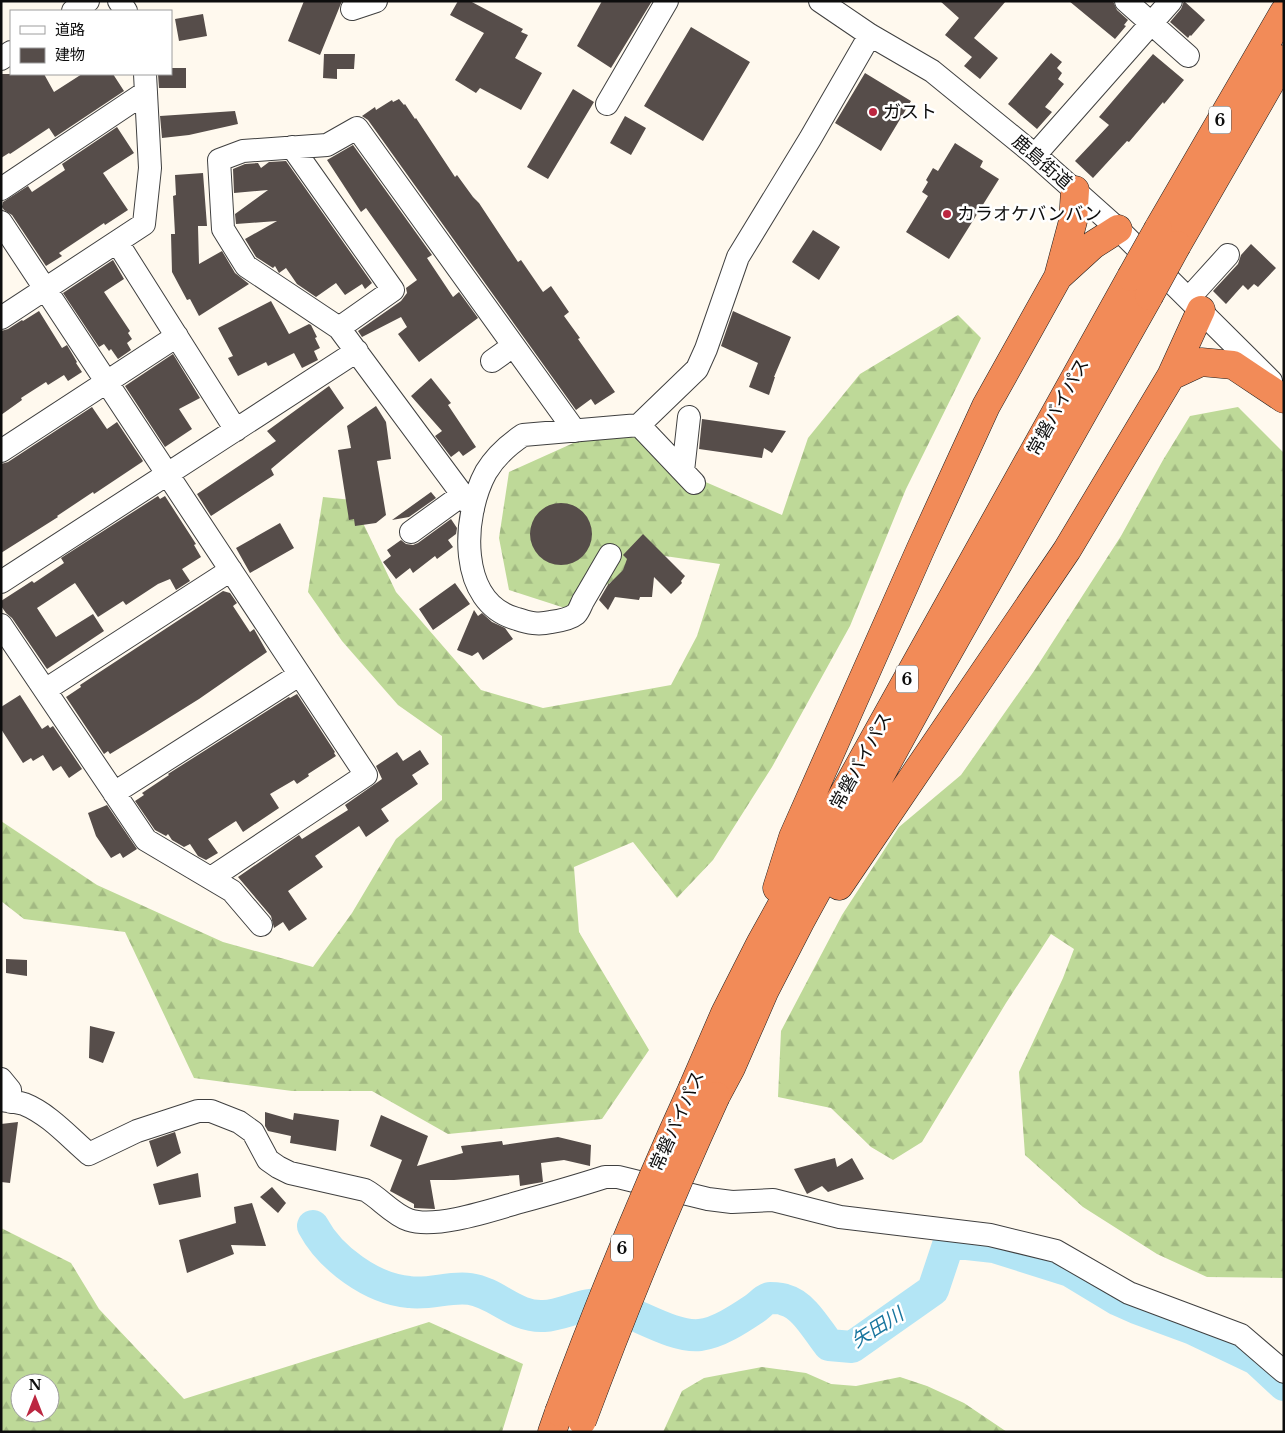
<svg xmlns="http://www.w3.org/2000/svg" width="1285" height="1433" font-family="'Libre Baskerville','Noto Sans JP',serif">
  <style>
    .forest { fill: url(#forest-firs); fill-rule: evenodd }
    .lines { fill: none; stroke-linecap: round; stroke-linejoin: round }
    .river { stroke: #b3e5f5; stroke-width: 32 }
    .building { fill: #564d4a }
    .minor-casing { stroke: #404040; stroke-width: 24 }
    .highway-casing { stroke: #1e1e1e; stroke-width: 29 }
    .minor { stroke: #fff; stroke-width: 22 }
    .highway { stroke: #f28b58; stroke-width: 28 }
    .highway-bridge-casing { stroke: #1e1e1e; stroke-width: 29; stroke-linecap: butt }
    .highway-bridge { stroke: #f28b58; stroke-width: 28 }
    .poi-dot { fill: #bc2741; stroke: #fff; stroke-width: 2 }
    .labels { text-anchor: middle; stroke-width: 5; stroke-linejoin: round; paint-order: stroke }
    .shield { fill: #fff; stroke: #565656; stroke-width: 1 }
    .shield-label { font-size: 16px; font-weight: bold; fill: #0d0d0d }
    .poi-label { font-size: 18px; fill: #0d0d0d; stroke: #fff; text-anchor: start }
    .street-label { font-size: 18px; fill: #0d0d0d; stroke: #fff }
    .water-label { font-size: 19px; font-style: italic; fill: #18759e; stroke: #fff }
  </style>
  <defs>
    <pattern id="forest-firs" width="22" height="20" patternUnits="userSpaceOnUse" patternTransform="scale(1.25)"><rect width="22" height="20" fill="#bed998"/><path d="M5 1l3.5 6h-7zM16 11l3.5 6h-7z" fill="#a2b982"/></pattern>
  </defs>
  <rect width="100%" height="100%" fill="#fff9ee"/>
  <path class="forest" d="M958,315l23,23 -75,151 -56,137 -78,141 -59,93 -36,38 -44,-56 -59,25 5,65 70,118 -47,69 -154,15 -76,-43h-80l-98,-13 -69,-146 -101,-13 -23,-18v-80l96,64 126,57 90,25 39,-54 44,-74 46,-39v-64l-44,-31 -56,-64 -34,-49 15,-95 29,3 44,92 85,98 62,18 128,-23 26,-49 23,-72 -69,-10 -80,56 -62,-20 -10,-52 10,-66 80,-36 75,2 23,36 95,41 26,-77 52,-64z
    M1238,407l46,46v825l-77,-1 -50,-23 -74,-47 -58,-52 -6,-83 44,-94 11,-29 -23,-15 -45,69 -84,139 -29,18 -22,-13 -40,-39 -53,-11 3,-66 61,-116 57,-88 62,-52 73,-104 87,-135 42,-76 27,-44z
    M1,1228l70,35 28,46 85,90 245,-77 94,42 -21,68h-501zM20,1383h30v30h-30z
    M762,1367l44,6 25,11 25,2 44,-9 27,9 37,17 43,29h-344l19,-41 22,-13z"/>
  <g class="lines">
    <path class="river" d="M313,1226c17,32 59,63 96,66 21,3 41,-6 61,-3 27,4 45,29 74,27 21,-1 41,-15 63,-11 27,6 65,33 93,30 18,-2 39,-16 54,-26 5,-3 10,-10 16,-11 4,0 11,0 15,2 19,5 32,30 44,45l23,2 81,-57 16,-48 45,5 76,24 48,29 18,8 57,21 63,30 28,26"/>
  </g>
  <path class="building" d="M304,1h38l-22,54 -32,-14z
    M458,1h12l53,28 -2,3 7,3 -13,23 27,15 -21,37 -41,-22 -4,5 -21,-13 29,-47 -34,-18z
    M602,1h50l-41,67 -34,-22z
    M940,1h66l-32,37 24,20 -18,21 -16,-13 8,-9 -27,-22 14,-17z
    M1069,1h44l4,9 11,10 -4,5 2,1 -11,13z
    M1184,1l21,19 -14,16 -1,-1 -2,3 -18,-16 11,-13z
    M203,14l4,22 -28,5 -4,-22z
    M691,27l59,35 -47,79 -59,-35z
    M1051,53l11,9 -5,6 5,5 -4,6 6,5 -19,23 7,5 -15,17 -29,-25z
    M324,54h31l-1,15h-17v10l-14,-1z
    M1153,54l31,26 -20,24 -1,-2 -34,40 -2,-1 -34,37 -18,-17 34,-36 -10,-8z
    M171,68h15v20h-27l-1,-14h13z
    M865,73l46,28 -30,50 -46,-28z
    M1,74h43l10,18 28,-18h31l11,17 -69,46 -6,-9 -39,26 -1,-1 -8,5z
    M573,89l21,13 -46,77 -21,-12z
    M399,99l5,6 1,-1 10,15 1,-1 39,59 2,-2 16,22 6,6 39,59 3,-2 22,32 8,-6 18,26 -5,4 16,22 -2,1 37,53 -20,13 -4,-6 -15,11 -208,-290 -6,-4 13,-9 1,3 16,-10 1,2z
    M235,111l3,13 -49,11 -27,3 -2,-22z
    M625,116l21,12 -15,27 -21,-12z
    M117,127l17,26 -31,20 25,37 -23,15 -1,-2 -45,30 3,3 -16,10 -34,-51 -8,-5 -2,-3 1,-5 25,-16 4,6 33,-22 -3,-6z
    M955,143l28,18 -3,6 19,12 -50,80 -43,-27 22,-36 -6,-4 6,-10 -2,-2 7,-12 5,3z
    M353,145l79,110 -5,3 26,39 6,-5 19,26 -59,44 -21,-28 9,-7 -6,-10 -39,20 -4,-6 43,-30 6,-8 -1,-5 11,-8 -51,-72 -5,4 -34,-52z
    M286,161l86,122 -7,6 -3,-5 -17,11 -9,-12 -20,14 -19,-13 -11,-16 -7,5 -4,-7 -2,2 -17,-11 -11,-18 32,-18 -41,3 -1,-10 33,-24 -34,3 -1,-24 12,-5 13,-1 3,5 8,-6z
    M203,173l4,53h-9l1,38 23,-13 13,22 14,11 -50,32 -9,-17 -3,1 -15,-28 -1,-38h4l-2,-38 3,-1 -1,-20z
    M813,230l27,17 -21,33 -27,-18z
    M1251,244l25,24 -18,19 -4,-3 -6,6 -5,-5 -17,19 -13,-13 25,-27 3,-9z
    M113,260l11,19 -20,13 26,39 -2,2 4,6 -5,4 4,7 -13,9 -7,-10 -2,2 -5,-7 -5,3 -36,-54z
    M271,301l18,33 20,-10 2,1 6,12 -2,1 5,10 -6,3 4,9 -16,8 -8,-15 -26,13 -2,-4 -28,14 -10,-18 5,-2 -15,-28z
    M39,311l23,37 5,-3 10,17 -1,1 6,9 -14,9 -4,-6 -16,10 -2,-3 -25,16 1,2 -21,15v-84l7,-2 14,-9 1,1z
    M733,311l58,26 -17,40h1l-6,18 -20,-8 9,-24 -37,-17z
    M173,354l27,44 -21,11 13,20 -27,18 -40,-61z
    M431,378l20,25 -3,2 28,42 -13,9 -4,-5 -8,6 -16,-21 7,-5 -31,-35z
    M329,386l15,22 -73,61 3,6 -63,41 -14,-22 79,-53 -9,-10z
    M376,406l10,16 5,37 -14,2 9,54 -10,8 -21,3 -1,-7 -5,1 -11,-70 13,-2 -4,-22z
    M92,407l15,22 10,-7 26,39 -1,1 -48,32 -1,-2 -36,24 1,1 -57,36v-89l7,-2z
    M702,419l84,12 -14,22 -8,-5 -2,10 -63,-9z
    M431,492l5,6 -27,19 -17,3z
    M158,496l2,3 5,-3 31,48 -2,1 7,12 -19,12 8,12 -14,9 -6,-11 -12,5 -32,21 -3,-4 -25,16 -23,-34 -38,25 19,29 37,-23 11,17 -57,38 -35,-51 -6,-5 -5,-7v-5l31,-20 2,2 30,-20 -3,-5z
    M530 534a31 31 0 1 1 62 0a31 31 0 1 1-62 0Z
    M451,519l6,9 -1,6 -8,6 5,7 -16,12 -2,-3 -22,17 -3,-5 -14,11 -13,-17 8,-6 -4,-6 14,-10 5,4 7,1 5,-2z
    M280,523l14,25 -44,25 -14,-25z
    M643,534l42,42 -4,5 1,2 -11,11 -17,-17 -2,20h-12l-1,3 -24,-3 -7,13 -9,-10 10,-17v1l14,-14 4,-11 -4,-4z
    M455,583l15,21 -37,26 -14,-21z
    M223,591l7,2 7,10 -4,3 17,26 4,-3 13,23 -68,47 -56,35 -33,20 -2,-3 -4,3 -38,-57 15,-10 -1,-2z
    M474,610l4,6 4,-3 10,9 13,6 8,11 -30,21 -5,-8 -6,4 -15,-6z
    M297,694l38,58 -1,1 2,3 -28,18 1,2 -12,8 -3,-4 -24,14 9,14 -36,24 -7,-11 -28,18 10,14 -12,7 -8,-4 -8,-12 -6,3 -12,-7 -4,-6 -2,2 -11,-6 -20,-29 9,-6 -2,-2 27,-18 -1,-1 121,-77 1,1z
    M20,695l22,34 6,-4 2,3 3,-2 29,43 -13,9 -8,-12 -8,5 -10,-16 -10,6 -2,-3 -8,5 -22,-34v-22z
    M420,750l9,14 -17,11 6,9 -37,25 8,12 -23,16 -7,-11 -44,30 8,11 -35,24 19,28 -18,12 -6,-9 -9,6 -3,-12 -33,-39 61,-42 3,4 46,-29 -3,-5 37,-26 -6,-13 21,-14 6,9z
    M107,805l30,44 -14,9 -3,-5 -9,5 -15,-22 -8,-23z
    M6,959l21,1v16l-21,-3z
    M90,1026l25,6 -12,31 -14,-5z
    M265,1112l28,8 1,-7 45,7 -3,31 -46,-8 1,-7 -23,-5 -3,-5z
    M381,1115l47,21 -11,30 46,-13 -2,-7 41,-5 1,4 55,-8 33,8 -1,21 -26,-6 -23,3 2,19 -23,4 -1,-11 -65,5h-24l5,29 -21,-1v-4l-24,-13 12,-31 -32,-14z
    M18,1122l-8,61 -9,-1v-58z
    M175,1132l6,21 -24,14 -8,-26z
    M835,1158l2,9 15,-9 12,21 -36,13 -6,-6 -15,8 -13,-25z
    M198,1173l3,24 -42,8 -6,-21z
    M272,1187l14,16 -8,10 -18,-16z
    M252,1203l14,43 -35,-1 3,9 -47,19 -8,-33 57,-17 -2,-16z"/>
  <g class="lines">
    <defs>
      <path id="minor" d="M119,1l7,10
        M820,1l50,34 62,36 103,84 83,74 153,152
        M1126,1l62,55
        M352,9l24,-8
        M73,11l15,-10
        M1,59l10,-7
        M607,104l60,-103
        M292,147l101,143 -54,38
        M1035,155l136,-154
        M1,189l145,-97
        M1,222l365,553 -155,103
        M117,242l119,188
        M1189,298l39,-43
        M1,318l143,-94 6,-56 -5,-94
        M492,361l21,-15
        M639,425l55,58
        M1,451l176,-115
        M683,471l6,-54
        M473,509l-134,-181 -93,-62 -23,-37 -4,-69 24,-9 84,-6 30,-17 218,303
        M411,532l51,-37
        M610,555c-9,15 -18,31 -27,46 -2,4 -4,10 -7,13 -6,5 -18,7 -25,8 -13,3 -22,1 -34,-3 -60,-16 -55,-103 -31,-147 9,-15 22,-27 37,-37l116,-10 58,-56 9,-20 32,-92 72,-118 60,-104
        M1,582l356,-231
        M1,625l145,215 86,51 29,34
        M45,690l186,-120
        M114,793l185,-118
        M1,1079l9,11 1,12
        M1,1100c8,1 16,2 23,4 25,10 45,33 65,50l48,-23 61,-20h13l28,11 14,10 15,28 10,7 12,6 75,17c15,8 27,24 44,30 27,9 83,-10 111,-18 29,-8 57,-16 85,-25h13l90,22 24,3 41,-2 67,17 150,18 66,16 73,42 112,42 43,37"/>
      <path id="highway" d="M1158,229l126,-217
        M1177,245l107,-186
        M1058,277l15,-56 2,-31
        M1171,376l30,-14 32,3 51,34
        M839,886l228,-336 104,-174 30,-66
        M777,888l16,-51 128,-289 65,-142 72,-129 35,-32 25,-16
        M693,1087l32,-74 35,-69 371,-667
        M716,1096l15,-28 34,-78 35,-68 134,-245 215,-381
        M552,1432l7,-20"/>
    </defs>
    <use href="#minor" class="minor-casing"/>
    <use href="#highway" class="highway-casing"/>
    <use href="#minor" class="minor"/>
    <use href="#highway" class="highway"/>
    <defs>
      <path id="highway-bridge" d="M1131,277l27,-48
        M1149,296l28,-51
        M559,1412c41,-110 85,-218 134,-325
        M582,1421c41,-110 85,-218 134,-325"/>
    </defs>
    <use href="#highway-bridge" class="highway-bridge-casing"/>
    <use href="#highway-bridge" class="highway-bridge"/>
  </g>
  <g class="poi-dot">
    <circle cx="873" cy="112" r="5"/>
    <circle cx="947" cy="214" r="5"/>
  </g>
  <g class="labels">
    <g class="shield">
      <rect x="1209" y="106.5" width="22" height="27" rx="4"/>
      <rect x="896" y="665.5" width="22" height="27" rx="4"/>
      <rect x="611" y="1234.5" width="22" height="27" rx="4"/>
    </g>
    <g class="shield-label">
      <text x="1220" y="126">6</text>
      <text x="907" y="685">6</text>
      <text x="622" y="1254">6</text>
    </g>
    <g class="poi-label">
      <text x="883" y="118">ガスト</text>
      <text x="957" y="220">カラオケバンバン</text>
    </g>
    <g class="street-label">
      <text transform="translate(1042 162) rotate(41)" y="6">鹿島街道</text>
      <text transform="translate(1058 407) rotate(-61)" y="6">常磐バイパス</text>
      <text transform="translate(861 761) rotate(-61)" y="6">常磐バイパス</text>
      <text transform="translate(677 1121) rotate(-66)" y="6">常磐バイパス</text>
    </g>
    <g class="water-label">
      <text transform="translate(877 1327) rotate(-32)" y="7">矢田川</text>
    </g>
  </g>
  <rect width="1285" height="1433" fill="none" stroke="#0d0d0d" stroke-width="5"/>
  <rect x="10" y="10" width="162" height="65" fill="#ffffff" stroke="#9e9e9e"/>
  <rect x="20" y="26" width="25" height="8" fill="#ffffff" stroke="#9e9e9e"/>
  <text x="55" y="35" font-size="15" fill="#0d0d0d">道路</text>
  <rect x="20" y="48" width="25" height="15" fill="#564d4a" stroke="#9e9e9e"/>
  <text x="55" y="60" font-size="15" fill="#0d0d0d">建物</text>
  <g transform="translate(35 1398)"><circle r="24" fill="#ffffff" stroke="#9e9e9e"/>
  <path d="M0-4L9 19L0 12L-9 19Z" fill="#bc2741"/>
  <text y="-8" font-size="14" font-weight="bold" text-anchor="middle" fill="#0d0d0d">N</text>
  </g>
</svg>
